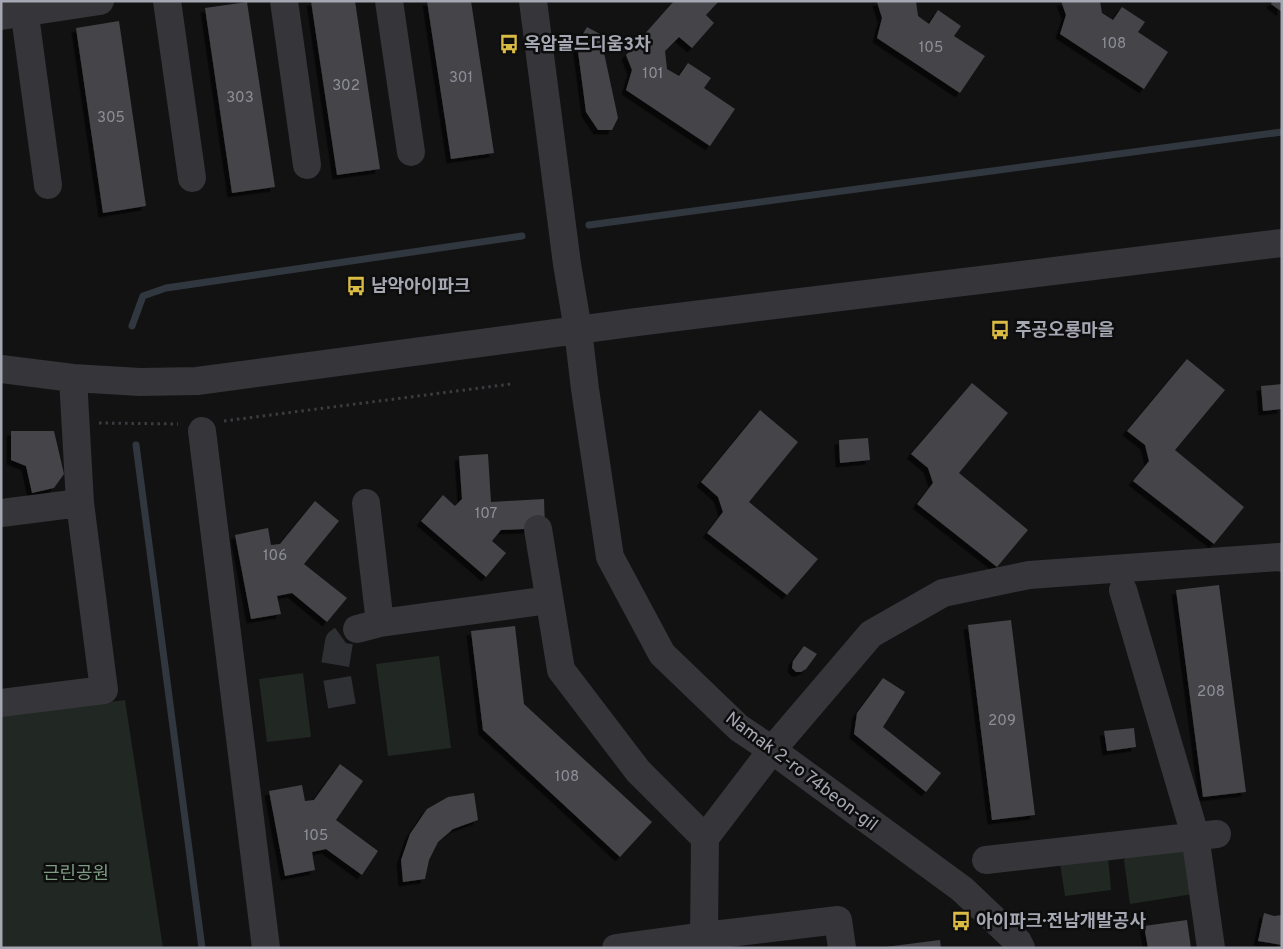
<svg xmlns="http://www.w3.org/2000/svg" width="1283" height="949" font-family="Overpass,'Noto Sans KR',sans-serif">
  <style>
    .green { fill: #212722 }
    .lines { fill: none; stroke-linecap: round; stroke-linejoin: round }
    .stream { stroke: #31373e; stroke-width: 7 }
    .building { fill: #444448; filter: url(#shadow) }
    .minor-tunnel { stroke: #2f3033; stroke-width: 28; stroke-dasharray: 28 14; stroke-linecap: butt }
    .path { stroke: #3c3c40; stroke-width: 3; stroke-dasharray: 2.5 4; stroke-linecap: butt }
    .minor { stroke: #35353a; stroke-width: 28 }
    .labels { text-anchor: middle; stroke-width: 5; stroke-linejoin: round; paint-order: stroke }
    .number-label { font-size: 15px; fill: #8d8e98 }
    .poi-label { font-size: 18px; font-weight: bold; fill: #a5a7b2; stroke: #0d0d0e; text-anchor: start }
    .street-label { font-size: 18px; fill: #a5a7b2; stroke: #0d0d0e }
    .park-label { font-size: 18px; fill: #7e9b84; stroke: #0d0d0e }
  </style>
  <defs>
    <filter id="shadow"><feDropShadow dx="-4.5" dy="4.5" stdDeviation="0" flood-color="#0009"/></filter>
  </defs>
  <rect width="100%" height="100%" fill="#121213"/>
  <path class="green" d="M439,656l12,92 -63,8 -12,-92z
    M303,673l8,64 -44,5 -8,-63z
    M125,700l38,248h-162v-231z
    M1135,847l52,5 6,42 -63,10 -6,-44z
    M1108,857l3,33 -46,6 -5,-33z"/>
  <g class="lines">
    <path class="stream" d="M589,225l693,-93
      M132,326l11,-30 23,-8 356,-52
      M136,445l66,503"/>
  </g>
  <path class="building" d="M311,1h44l25,168 -43,6z
    M427,1h44l23,152 -43,6z
    M674,1h45l-13,14 8,8 -22,25 -13,-11 -14,14 2,18 12,7 9,-13 23,15 -7,10 31,21 -25,37 -84,-56 6,-20 -6,-15z
    M878,1h38l2,15 11,8 9,-14 23,16 -7,10 31,20 -25,37 -83,-55 5,-20 -5,-16z
    M1061,1h39l2,12 11,7 9,-13 23,15 -7,10 30,20 -24,37 -84,-55 6,-19z
    M1272,1h10v11l-11,-8z
    M247,2l28,185 -43,6 -27,-185z
    M119,21l27,185 -43,7 -27,-185z
    M587,27l13,7 18,84 -6,12h-14l-12,-18 -9,-68z
    M1187,359l38,31 -50,60 69,57 -30,37 -81,-63 16,-20 -4,-16 -18,-14z
    M972,383l36,30 -49,60 69,57 -31,37 -80,-63 16,-21 -5,-15 -17,-14z
    M1282,384v25l-19,2 -2,-25z
    M760,410l38,32 -49,60 69,57 -31,36 -80,-62 16,-21 -5,-15 -17,-15z
    M11,431h43l10,43 -10,14 -22,5 -6,-27 -15,-6z
    M868,438l2,22 -30,3 -1,-23z
    M488,454l3,48 53,-3 1,29 -44,2 -9,11 14,12 -20,24 -65,-56 22,-26 12,11 7,-7 -3,-43z
    M315,501l24,20 -35,43 43,34 -20,24 -35,-29 -15,3 4,18 -30,5 -16,-84 33,-7 3,17 9,-1z
    M1219,585l27,207 -43,5 -27,-207z
    M1011,620l24,195 -43,5 -24,-195z
    M515,626l9,78 128,118 -32,35 -137,-127 -12,-99z
    M804,646l13,8 -11,15 -5,3h-5l-4,-4 1,-7z
    M883,678l22,14 -22,35 58,46 -15,19 -72,-58 3,-21z
    M1134,728l2,19 -29,4 -3,-20z
    M340,764l23,17 -27,39 42,31 -16,24 -36,-26 -14,3 3,18 -30,6 -16,-85 33,-6 3,16 9,-1z
    M474,793l4,27 -25,9 -15,13 -9,18 -4,19 -22,3 -2,-22 9,-26 17,-25 21,-12z
    M1264,913l10,3 8,-1v30l-24,-4z
    M1187,920l4,28h-43l-4,-22z
    M940,940l1,8h-56v-1z"/>
  <g class="lines">
    <path class="minor-tunnel" d="M342,706l-7,-40 4,-24 18,-13"/>
    <path class="path" d="M224,421l287,-37
      M99,423l79,1"/>
    <path class="minor" d="M23,1l25,184
      M167,1l25,177
      M284,1l23,164
      M389,1l22,151
      M533,1l34,263 11,66 7,59 25,168 52,97 77,74 33,22 190,139 56,53 3,6
      M1,16l99,-15
      M1,369l72,9 67,4 57,-1 440,-59 645,-79
      M202,431l64,517
      M366,503l14,120 169,-23
      M1,513l79,-10
      M538,529l23,141 77,101 67,67
      M1123,590l72,245 16,113
      M357,629l23,-6
      M1,703l103,-13 -24,-187 -7,-125
      M986,860l231,-26
      M704,936l134,-16 4,28
      M616,948l88,-12 1,-98 67,-88 99,-116 72,-41 86,-18 250,-18 3,1"/>
  </g>
  <defs>
    <symbol id="bus-bare" viewBox="-9 -9 18 18"><path d="M-5-6H5V4H4V6H2V4H-2V6H-4V4H-5ZM-3.5-4V0h7V-4ZM-3.5 1.2v1.5H-2V1.2ZM2 1.2v1.5H3.5V1.2Z" fill="#dabb43" stroke="#0d0d0e" stroke-width="2.5" paint-order="stroke"/></symbol>
  </defs>
  <g fill-rule="evenodd">
    <use href="#bus-bare" x="495" y="30" width="28" height="28"/>
    <use href="#bus-bare" x="342" y="272" width="28" height="28"/>
    <use href="#bus-bare" x="986" y="316" width="28" height="28"/>
    <use href="#bus-bare" x="947" y="907" width="28" height="28"/>
  </g>
  <g class="labels">
    <g class="number-label">
      <text x="1114" y="48">108</text>
      <text x="931" y="52">105</text>
      <text x="653" y="78">101</text>
      <text x="461" y="82">301</text>
      <text x="346" y="90">302</text>
      <text x="240" y="102">303</text>
      <text x="111" y="122">305</text>
      <text x="486" y="518">107</text>
      <text x="275" y="560">106</text>
      <text x="1211" y="696">208</text>
      <text x="1002" y="725">209</text>
      <text x="567" y="781">108</text>
      <text x="316" y="840">105</text>
    </g>
    <g class="poi-label">
      <text x="524" y="50">옥암골드디움3차</text>
      <text x="371" y="292">남악아이파크</text>
      <text x="1015" y="336">주공오룡마을</text>
      <text x="976" y="927">아이파크·전남개발공사</text>
    </g>
    <g class="street-label">
      <text transform="translate(802 771) rotate(37)" y="6">Namak 2-ro 74beon-gil</text>
    </g>
    <g class="park-label">
      <text x="76" y="879">근린공원</text>
    </g>
  </g>
  <rect width="1283" height="949" fill="none" stroke="#a5a7b2" stroke-width="5"/>
</svg>
